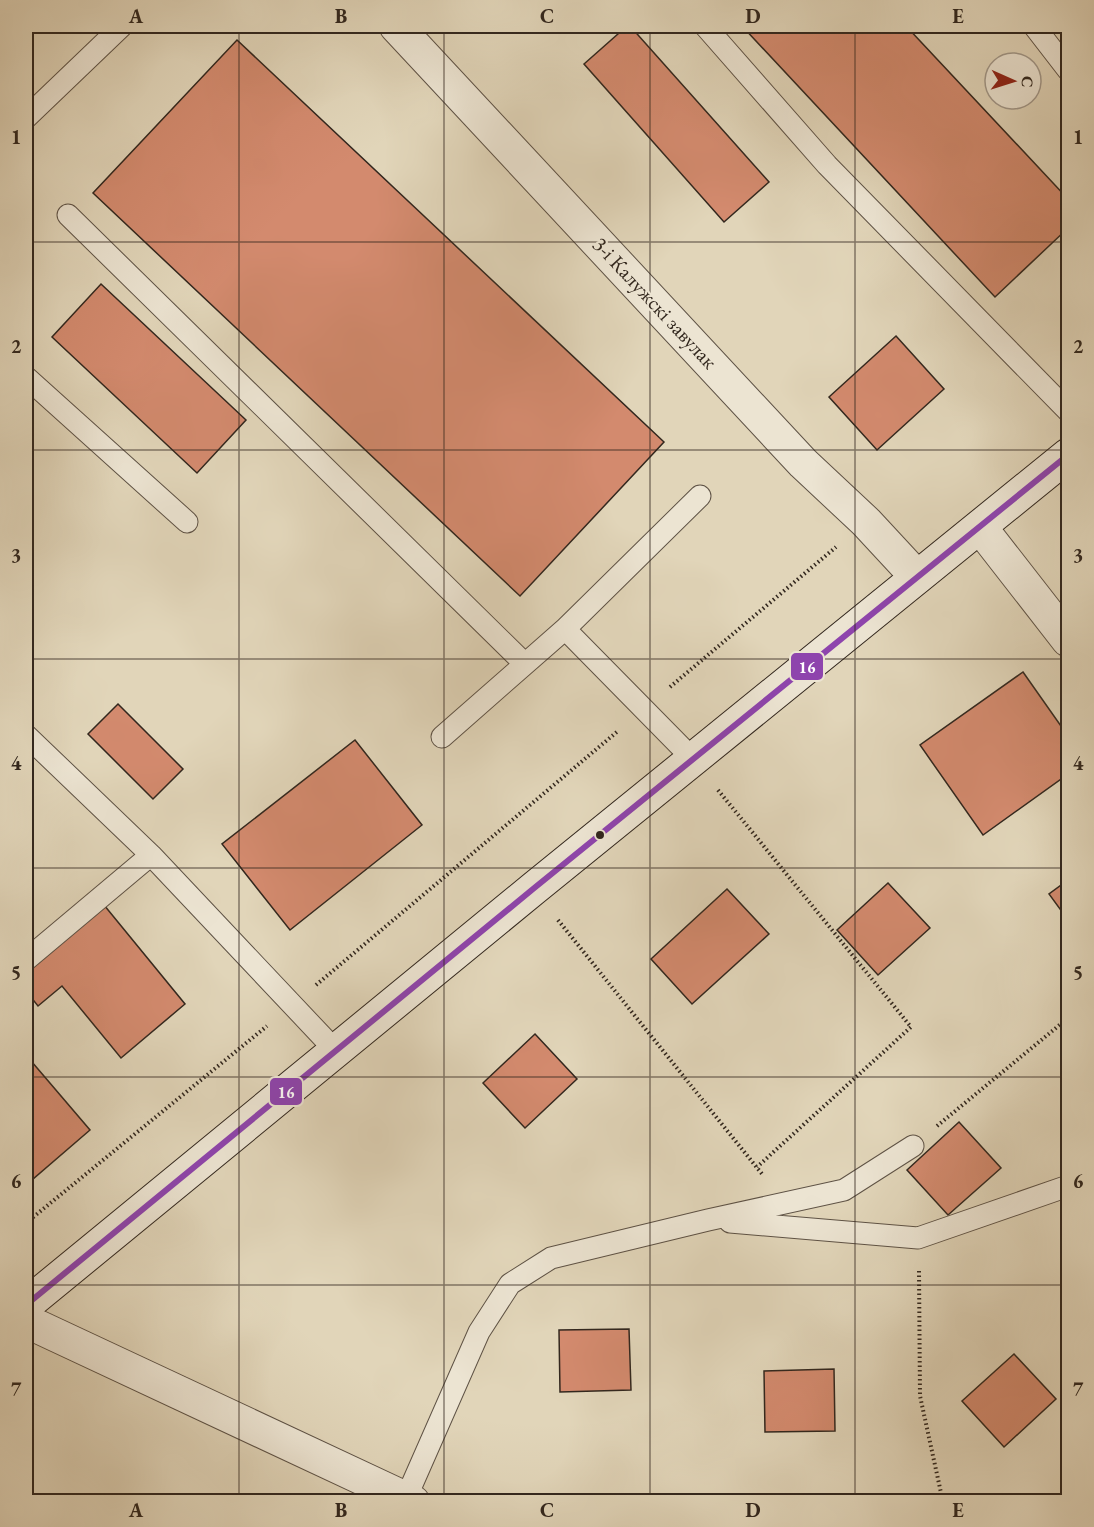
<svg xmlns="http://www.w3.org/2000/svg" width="1094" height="1527" font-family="'EB Garamond',serif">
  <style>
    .building { fill: #d38a6e; stroke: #32271e; stroke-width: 1.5 }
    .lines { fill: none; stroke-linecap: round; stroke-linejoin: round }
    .lane-casing { stroke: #5e5245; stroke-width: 23 }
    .street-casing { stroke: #5e5245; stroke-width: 35 }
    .secondary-casing { stroke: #32271e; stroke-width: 35 }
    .path { stroke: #32271e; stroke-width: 4; stroke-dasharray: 1.5 3; stroke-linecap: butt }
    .lane { stroke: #ece4d2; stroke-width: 21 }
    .street { stroke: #ece4d2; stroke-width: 33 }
    .secondary { stroke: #ece4d2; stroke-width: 33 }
    .bus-1-casing { stroke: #ece4d2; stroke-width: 10 }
    .bus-1 { stroke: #8e44ad; stroke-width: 6 }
    .grid { fill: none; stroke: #32271e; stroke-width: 1.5; stroke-opacity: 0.55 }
    .bus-dot { fill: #32271e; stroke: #ece4d2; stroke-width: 2 }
    .labels { text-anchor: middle; stroke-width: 4.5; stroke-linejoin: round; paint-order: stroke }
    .street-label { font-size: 21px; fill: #32271e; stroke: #ece4d2 }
    .line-badge { stroke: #ece4d2; stroke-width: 2 }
    .badge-label { font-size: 16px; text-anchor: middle; font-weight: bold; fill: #fff }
    .neatline { fill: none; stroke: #32271e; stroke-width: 2 }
    .grid-label { font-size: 20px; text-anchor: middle; font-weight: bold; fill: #32271e }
  </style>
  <rect width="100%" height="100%" fill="#e1d5b9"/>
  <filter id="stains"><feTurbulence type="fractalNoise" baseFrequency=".00333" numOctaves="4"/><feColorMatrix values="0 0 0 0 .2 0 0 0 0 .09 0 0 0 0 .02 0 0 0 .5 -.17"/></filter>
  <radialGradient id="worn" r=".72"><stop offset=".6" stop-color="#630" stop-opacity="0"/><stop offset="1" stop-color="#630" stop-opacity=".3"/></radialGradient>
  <path class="building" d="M627,26h3l139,156 -45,40 -140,-158z
    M742,26h164l162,173v29l-73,69z
    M237,40l427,402 -144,154 -427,-403z
    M101,284l145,136 -49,53 -145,-136z
    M896,336l48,53 -67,61 -48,-53z
    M1023,672l45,64v38l-85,61 -63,-90z
    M118,704l65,65 -30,30 -65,-65z
    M355,740l67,85 -132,105 -68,-86z
    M1068,880v40l-19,-26z
    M888,883l42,45 -52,47 -41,-45z
    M727,889l42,45 -77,70 -41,-45z
    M104,905l81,99 -64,54 -59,-72 -24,20 -12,-15v-21z
    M535,1034l42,45 -52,49 -42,-45z
    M26,1055l64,75 -64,55z
    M959,1122l42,46 -53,47 -41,-45z
    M629,1329l2,61 -71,2 -1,-62z
    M1014,1354l42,45 -52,48 -42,-46z
    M834,1369l1,62 -70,1 -1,-61z"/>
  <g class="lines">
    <defs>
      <path id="lane" d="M705,26l122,139 241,246
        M1034,26l34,44
        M26,118l96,-92
        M68,215l457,449
        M26,377l161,145
        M26,735l125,120 184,195
        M442,737l123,-108
        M693,759l-128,-130 135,-133
        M26,960l125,-105
        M730,1222l188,16 150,-52
        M406,1498l73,-166 31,-48 41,-26 157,-38 136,-30 69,-44"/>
      <path id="street" d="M396,26l407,437 63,59 51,55
        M980,527l88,113
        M26,1321l387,181"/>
      <path id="secondary" d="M26,1305l507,-416 535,-434"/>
    </defs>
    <use href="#lane" class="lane-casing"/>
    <use href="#street" class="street-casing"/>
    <use href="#secondary" class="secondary-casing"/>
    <path class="path" d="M670,687l166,-140
      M718,790l193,237 -154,140
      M558,920l204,254
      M316,985l302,-254
      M937,1126l131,-108
      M26,1223l241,-197
      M919,1271l1,125 23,106"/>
    <use href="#lane" class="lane"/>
    <use href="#street" class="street"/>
    <use href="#secondary" class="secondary"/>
    <defs>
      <path id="bus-1" d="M26,1305l507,-416 535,-434"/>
    </defs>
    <use href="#bus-1" class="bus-1-casing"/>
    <use href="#bus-1" class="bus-1"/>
  </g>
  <path class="grid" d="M239,26v1476M444,26v1476M650,26v1476M855,26v1476M26,242h1042M26,450h1042M26,659h1042M26,868h1042M26,1077h1042M26,1285h1042"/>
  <circle class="bus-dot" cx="600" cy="835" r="5"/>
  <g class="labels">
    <g class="street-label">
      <text transform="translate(655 303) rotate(47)" y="7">3-і Калужскі завулак</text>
    </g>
  </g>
  <g class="line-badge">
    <rect x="790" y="652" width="34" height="29" rx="6" fill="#8e44ad"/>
    <rect x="269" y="1077" width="34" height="29" rx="6" fill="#8e44ad"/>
  </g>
  <g class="badge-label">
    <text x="807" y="673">16</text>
    <text x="286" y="1098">16</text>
  </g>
  <rect width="1094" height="1527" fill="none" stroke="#e1d5b9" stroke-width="66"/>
  <g transform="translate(1013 81) rotate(93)"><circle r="28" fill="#ece4d2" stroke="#a2988a" stroke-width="1.5"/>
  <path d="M0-4.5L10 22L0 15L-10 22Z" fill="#8f2418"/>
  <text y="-9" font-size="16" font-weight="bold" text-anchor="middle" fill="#32271e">С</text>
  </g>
  <rect x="33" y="33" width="1028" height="1461" class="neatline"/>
  <g class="grid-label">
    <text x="136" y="23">A</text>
    <text x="341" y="23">B</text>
    <text x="547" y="23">C</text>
    <text x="753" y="23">D</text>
    <text x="958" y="23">E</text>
    <text x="16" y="144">1</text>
    <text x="1078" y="144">1</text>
    <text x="16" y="353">2</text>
    <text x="1078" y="353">2</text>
    <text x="16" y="562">3</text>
    <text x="1078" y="562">3</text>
    <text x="16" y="770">4</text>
    <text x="1078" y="770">4</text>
    <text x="16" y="979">5</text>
    <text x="1078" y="979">5</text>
    <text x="16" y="1188">6</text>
    <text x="1078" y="1188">6</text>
    <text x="16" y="1396">7</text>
    <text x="1078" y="1396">7</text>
    <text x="136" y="1517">A</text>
    <text x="341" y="1517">B</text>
    <text x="547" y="1517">C</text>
    <text x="753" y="1517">D</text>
    <text x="958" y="1517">E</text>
  </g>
  <rect width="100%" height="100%" filter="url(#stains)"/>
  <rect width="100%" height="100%" fill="url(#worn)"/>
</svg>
